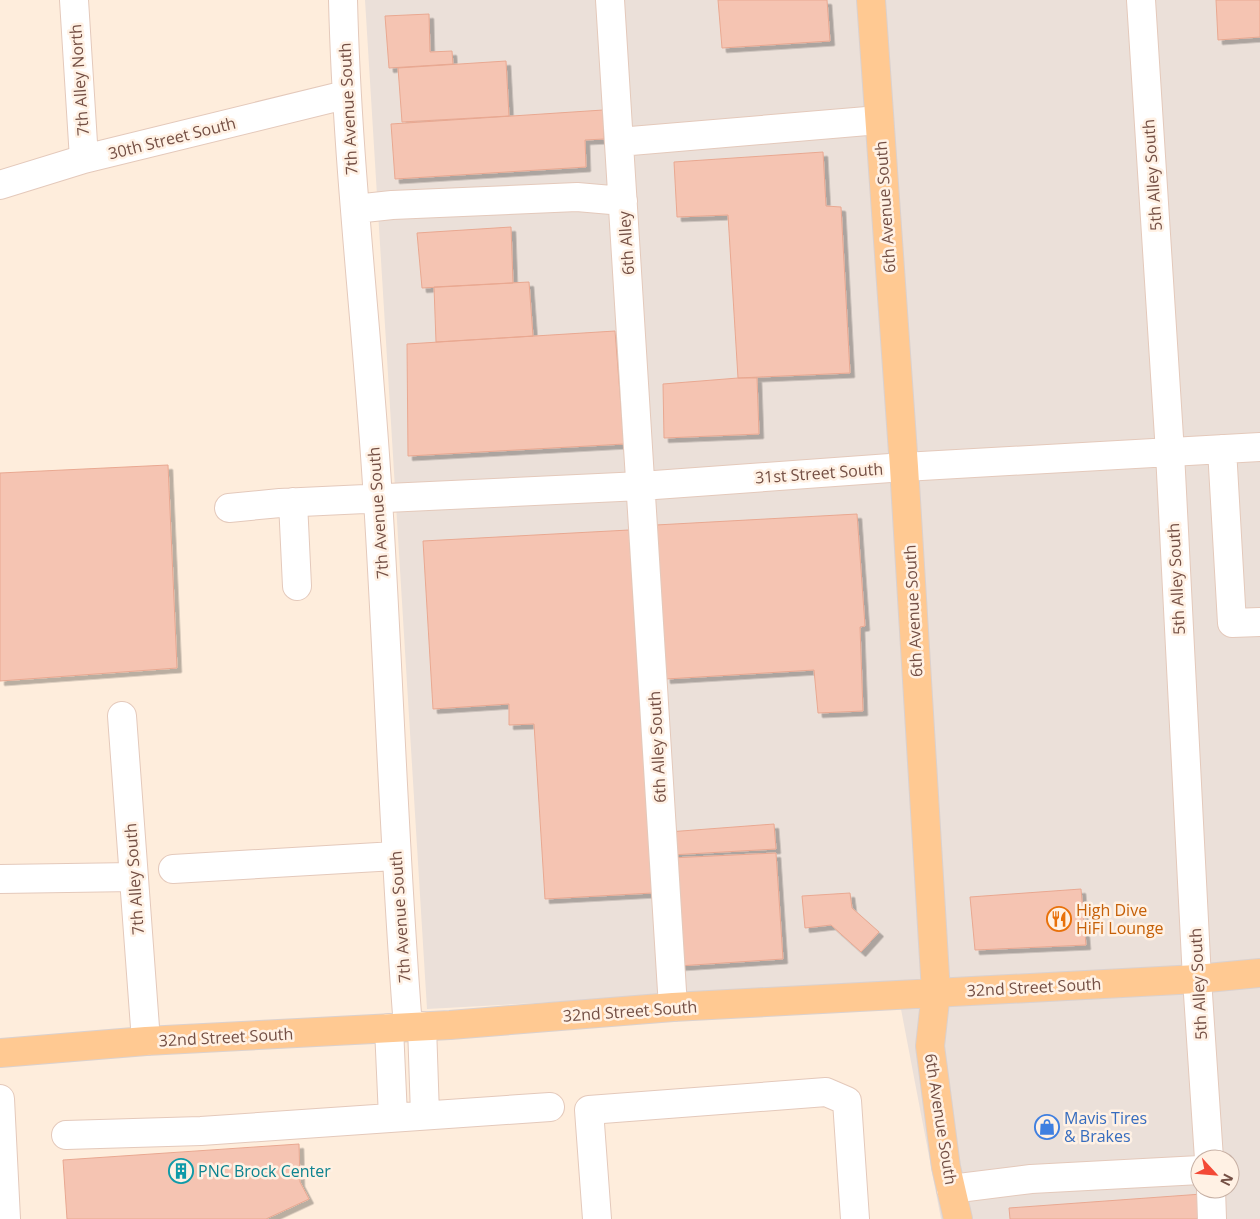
<svg xmlns="http://www.w3.org/2000/svg" width="1260" height="1219" font-family="'Open Sans',sans-serif">
  <style>
    .industrial { fill: #ebe0d9; fill-rule: evenodd }
    .building { fill: #f5c4b2; stroke: #e9a891; filter: url(#shadow) }
    .lines { fill: none; stroke-linecap: round; stroke-linejoin: round }
    .minor-casing { stroke: #e4c9bb; stroke-width: 30 }
    .major-casing { stroke: #dbd1ce; stroke-width: 30 }
    .minor { stroke: #fff; stroke-width: 28 }
    .major { stroke: #ffc992; stroke-width: 28 }
    .labels { text-anchor: middle; stroke-width: 5; stroke-linejoin: round; paint-order: stroke }
    .street-label { font-size: 16px; fill: #744f44; stroke: #fff1e4 }
    .food-label { font-size: 16px; fill: #c56008; stroke: #fff1e4; text-anchor: start }
    .shop-label { font-size: 16px; fill: #366cbe; stroke: #fff1e4; text-anchor: start }
    .culture-label { font-size: 16px; fill: #0d838f; stroke: #fff1e4; text-anchor: start }
  </style>
  <defs>
    <filter id="shadow"><feDropShadow dx="4.5" dy="4.5" stdDeviation="0" flood-color="#0004"/></filter>
  </defs>
  <rect width="100%" height="100%" fill="#feeddc"/>
  <path class="industrial" d="M365,0h895v1219h-319l-45,-236 -469,26zM1200,1159h30v30h-30z"/>
  <path class="building" d="M718,0h109l3,41 -108,7z
    M1216,0h44v37l-42,3z
    M429,14l1,38 22,-1 1,13 -64,4 -4,-52z
    M506,61l3,55 -107,6 -4,-54z
    M603,110l1,29 -19,1 1,27 -191,12 -4,-55z
    M823,152l3,54 15,1 9,166 -112,5 -10,-163 -51,2 -3,-55z
    M511,227l2,56 -91,5 -5,-55z
    M529,282l4,54 -97,6 -2,-55z
    M615,331l9,113 -216,12 -1,-112z
    M738,378h19l2,56 -95,4 -1,-54z
    M168,465l9,203 -177,13v-208z
    M857,514l8,112 -5,1 3,84 -45,2 -4,-43 -148,9 -10,-154z
    M629,530l23,363 -107,6 -11,-175 -25,1v-21l-76,5 -10,-168z
    M774,824l2,25 -106,6 -2,-23z
    M776,853l7,106 -105,7 -7,-108z
    M1081,889l5,56 -111,5 -5,-53z
    M850,893l2,15 27,24 -18,20 -30,-27 -26,3 -3,-32z
    M299,1144l1,38 9,17 -43,20h-199l-4,-59z
    M1202,1194l1,25h-193l-1,-11z"/>
  <g class="lines">
    <defs>
      <path id="minor" d="M74,0l10,159
        M343,0c4,167 25,333 35,500 11,176 16,351 30,527
        M610,0l63,1007
        M1141,0l29,453 27,526 12,180
        M619,142l260,-22
        M0,185l84,-26 261,-64
        M355,209l37,-4 185,-8 46,4
        M1222,449l10,174 28,-1
        M293,502l4,84
        M229,508l51,-5 361,-17 263,-19 356,-20
        M122,716l24,325
        M173,869l222,-13
        M0,879l134,-2
        M422,1026l3,89
        M389,1028l4,89
        M0,1099l6,120
        M66,1135l135,-4 349,-24
        M951,1189l80,-10 169,-9
        M1211,1189l1,30
        M597,1219l-8,-109 237,-18 21,9 8,118"/>
      <path id="major" d="M871,0l33,467 32,525 -6,54 16,121 12,52
        M0,1053l146,-12 304,-16 223,-18 524,-28 63,-6"/>
    </defs>
    <use href="#minor" class="minor-casing"/>
    <use href="#major" class="major-casing"/>
    <use href="#minor" class="minor"/>
    <use href="#major" class="major"/>
  </g>
  <defs>
    <symbol id="restaurant-ring" viewBox="-11 -11 22 22"><circle r="9.5" fill="#fff1e4" stroke="#e8710a" stroke-width="1.5"/><path d="M-5-6h1v4h1v-4h1v4h1v-4h1v5L-1.5 .5V6h-2V.5L-5-1ZM5-6V6H3V1.5H1.5Q1.5-4 5-6Z" fill="#e8710a"/></symbol>
    <symbol id="shop-ring" viewBox="-11 -11 22 22"><circle r="9.5" fill="#fff1e4" stroke="#3f7fe0" stroke-width="1.5"/><path d="M-5-2.5h2.3a2.7 3.5 0 0 1 5.4 0H5L5.5 6h-11ZM-1.5-2.5h3a1.5 2.3 0 0 0-3 0Z" fill="#3f7fe0"/></symbol>
    <symbol id="building-ring" viewBox="-11 -11 22 22"><circle r="9.5" fill="#fff1e4" stroke="#0f9aa8" stroke-width="1.5"/><path d="M-4-6H4V6H1V3H-1V6H-4ZM-2.5-4.3h1.7v1.8h-1.7ZM.8-4.3h1.7v1.8H.8ZM-2.5-1h1.7V.8h-1.7ZM.8-1h1.7V.8H.8Z" fill="#0f9aa8"/></symbol>
  </defs>
  <g fill-rule="evenodd">
    <use href="#restaurant-ring" x="1045" y="905" width="28" height="28"/>
    <use href="#shop-ring" x="1033" y="1113" width="28" height="28"/>
    <use href="#building-ring" x="167" y="1157" width="28" height="28"/>
  </g>
  <g class="labels">
    <g class="street-label">
      <text transform="translate(79 80) rotate(-94)" y="6">7th Alley North</text>
      <text transform="translate(348 109) rotate(-93)" y="6">7th Avenue South</text>
      <text transform="translate(172 138) rotate(-14)" y="6">30th Street South</text>
      <text transform="translate(1152 175) rotate(-94)" y="6">5th Alley South</text>
      <text transform="translate(885 207) rotate(-94)" y="6">6th Avenue South</text>
      <text transform="translate(626 243) rotate(-94)" y="6">6th Alley</text>
      <text transform="translate(819 473) rotate(-4)" y="6">31st Street South</text>
      <text transform="translate(378 513) rotate(-94)" y="6">7th Avenue South</text>
      <text transform="translate(1176 579) rotate(-93)" y="6">5th Alley South</text>
      <text transform="translate(913 611) rotate(-93)" y="6">6th Avenue South</text>
      <text transform="translate(657 747) rotate(-93)" y="6">6th Alley South</text>
      <text transform="translate(134 879) rotate(-94)" y="6">7th Alley South</text>
      <text transform="translate(400 917) rotate(-94)" y="6">7th Avenue South</text>
      <text transform="translate(1198 984) rotate(-93)" y="6">5th Alley South</text>
      <text transform="translate(1034 987) rotate(-3)" y="6">32nd Street South</text>
      <text transform="translate(630 1011) rotate(-4)" y="6">32nd Street South</text>
      <text transform="translate(226 1037) rotate(-3)" y="6">32nd Street South</text>
      <text transform="translate(941 1119) rotate(81)" y="6">6th Avenue South</text>
    </g>
    <g class="food-label">
      <text x="1076" y="916">High Dive<tspan x="1076" dy="18">HiFi Lounge</tspan></text>
    </g>
    <g class="shop-label">
      <text x="1064" y="1124">Mavis Tires<tspan x="1064" dy="18">&amp; Brakes</tspan></text>
    </g>
    <g class="culture-label">
      <text x="198" y="1177">PNC Brock Center</text>
    </g>
  </g>
  <g transform="translate(1215 1174) rotate(116)"><circle r="24" fill="#fff1e4" stroke="#c7b0a4"/>
  <path d="M0-4L9 19L0 12L-9 19Z" fill="#f34936"/>
  <text y="-8" font-size="14" font-weight="bold" text-anchor="middle" fill="#744f44">N</text>
  </g>
</svg>
